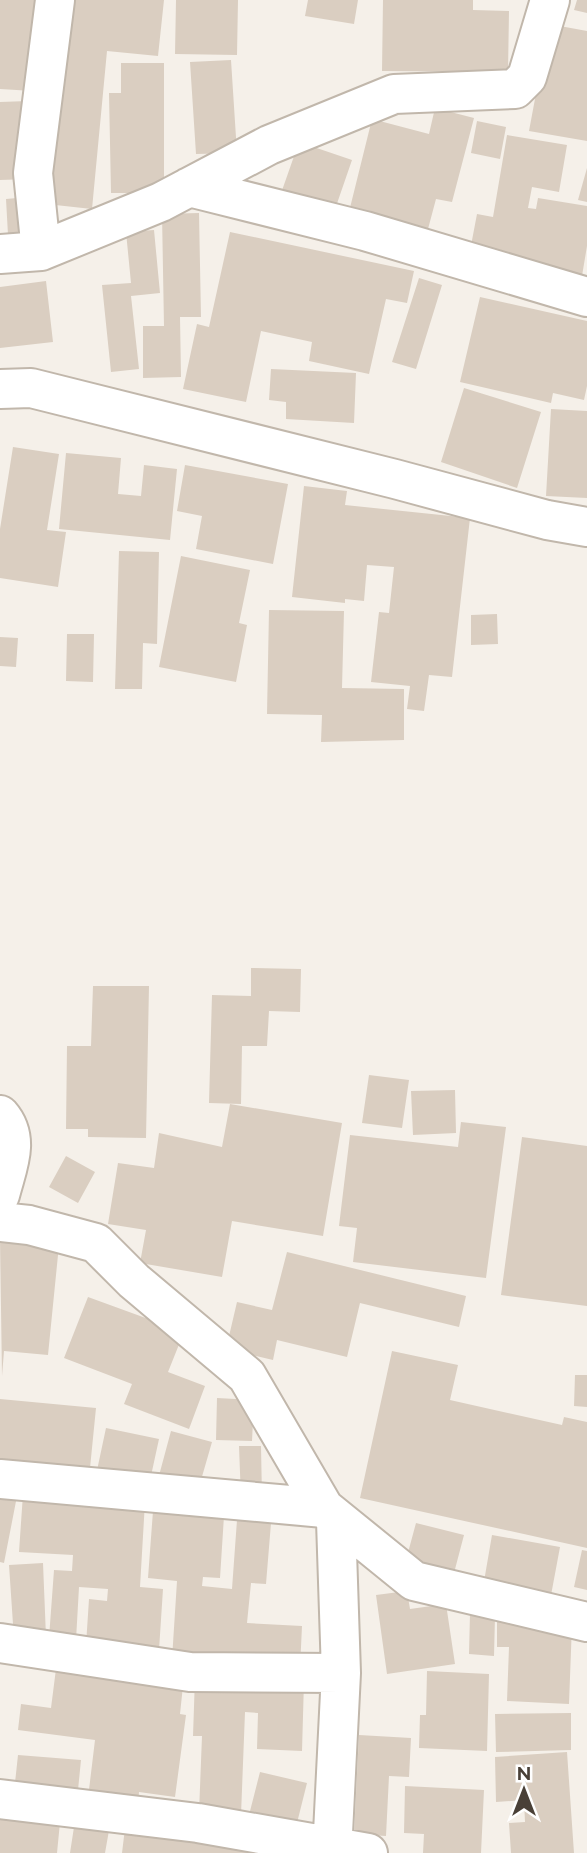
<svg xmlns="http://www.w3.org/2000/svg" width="587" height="1853" font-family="Raleway,sans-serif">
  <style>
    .building { fill: #dacec1 }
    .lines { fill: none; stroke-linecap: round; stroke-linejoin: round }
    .minor-casing { stroke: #c1b7ab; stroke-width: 42 }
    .minor { stroke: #fff; stroke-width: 38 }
  </style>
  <rect width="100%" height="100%" fill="#f5f0e9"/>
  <path class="building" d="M0,0h40l-7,91 -33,-2z
    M59,0h105l-6,56 -51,-5 -15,158 -55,-6z
    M176,0h62l-1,55 -62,-1z
    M308,0h50l-4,24 -49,-8z
    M383,0h90v10l36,1 -1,61 -126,-1z
    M577,0h10v13l-13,-3z
    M549,24l38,7v110l-58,-10z
    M231,60l6,93 -41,1 -6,-92z
    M121,63h43v130h-53l-2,-100h12z
    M28,101l2,78 -30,1v-78z
    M435,108l39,10 -22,84 -16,-3 -12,45 -78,-20 26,-105 57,15z
    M477,121l29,6 -6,32 -29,-6z
    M507,135l60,10 -8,47 -27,-5 -4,21 8,1 2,-11 49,8v40l-5,30 -113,-20 8,-42 16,3z
    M299,142l53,18 -20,58 -53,-19z
    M587,168v34l-9,-2z
    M28,197l2,36 -22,2 -2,-36z
    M199,213l2,104h-21l1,60 -38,1v-52h21l-2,-112z
    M154,230l6,63 -29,3 8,73 -28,3 -9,-87 29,-2 -5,-51z
    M230,232l184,39 -7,32 -21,-4 -17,75 -60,-13 3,-19 -51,-11 -15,71 -63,-13 14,-65 12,3z
    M419,278l23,7 -26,84 -24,-7z
    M46,281l7,61 -53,6v-61z
    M480,297l107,24v65l-3,14 -31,-7 -2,10 -91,-21z
    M271,369l85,4 -2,50 -68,-4v-17l-17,-2z
    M464,388l77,24 -24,76 -76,-26z
    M551,409l36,2v87l-41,-2z
    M13,447l46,7 -12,76 19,2 -8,55 -58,-9v-49z
    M66,453l55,5 -3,36 23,2 3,-31 33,4 -7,71 -111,-11z
    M185,465l103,19 -15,80 -77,-15 6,-33 -25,-5z
    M304,486l43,5 -2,14 125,13 -18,159 -23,-2 -5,36 -17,-2 3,-23 -39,-4 8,-70 10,1 5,-46 -27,-2 -3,36 -19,-2v4l-53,-6z
    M119,551l40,1 -2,92 -14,-1 -1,46h-27z
    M181,556l69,14 -11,53 8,2 -11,57 -77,-15z
    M269,610l75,1 -2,77 62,1v51l-83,2 1,-27 -55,-1z
    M497,614l1,30 -27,1v-30z
    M67,634h27l-1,48 -27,-1z
    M0,637l18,1 -2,29 -16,-1z
    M251,968l50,1 -1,43 -31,-1 -2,35h-25l-1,58 -32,-1 3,-108 39,1z
    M93,986h56l-3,152 -58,-1v-8h-22l1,-83h24z
    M369,1075l40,5 -7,48 -40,-5z
    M455,1090l1,43 -43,2 -2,-44z
    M230,1104l112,19 -19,113 -91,-15 -10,56 -82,-14 6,-33 -38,-6 10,-61 36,5 5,-35 63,14z
    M461,1122l45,5 -20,151 -133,-16 4,-34 -18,-2 11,-91 108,12z
    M522,1137l65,9v160l-86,-11z
    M66,1156l29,16 -17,31 -29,-16z
    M0,1239l59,6 -11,110 -44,-4 -2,25z
    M287,1252l179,44 -7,31 -99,-24 -13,54 -70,-17 -4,20 -47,-11 11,-47 35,8z
    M88,1297l96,35 -16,40 37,14 -16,43 -65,-25 8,-20 -68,-26z
    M392,1351l66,14 -8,35 112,25 2,-8 23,5v126l-227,-50z
    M575,1375h12v32l-13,-1z
    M217,1398l37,2 -2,41 -36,-1z
    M0,1399l96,9 -7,70 -89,-9z
    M106,1428l53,11 -10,46 -53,-10z
    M171,1431l41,11 -15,52 -40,-11z
    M239,1446h22l1,52 -21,1z
    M0,1488l18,3 -14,72 -4,-1z
    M23,1494l122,8 -5,85 23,2 -4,61 -73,-5 3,-46 18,2 1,-12 -29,-2 -3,53 -27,-2 5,-68 18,1 1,-16 -54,-3z
    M153,1511l71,5 -4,62 -17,-1 -1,9 30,3 5,-69 34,3 -5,61 -15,-1 -4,40 55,3 -2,42 -128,-9 5,-78 -29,-3z
    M416,1523l48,12 -10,38 -48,-13z
    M492,1535l68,12 -11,59 -67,-13z
    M582,1550l5,1v39l-13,-3z
    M43,1563l3,74 -32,2 -5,-74z
    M407,1591l3,18 36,-5 9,60 -68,10 -11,-79z
    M470,1614l25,2 -1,40 -25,-2z
    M497,1621l75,3 -3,80 -62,-3 2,-54h-12z
    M57,1661l127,15 -4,38 6,1 -11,82 -36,-5 -1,13 -50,-7 7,-58 -77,-10 3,-26 30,4z
    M427,1671l62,3 -2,77 -68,-3 1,-33h6z
    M195,1677l109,4 -2,70 -45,-2 1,-36 -13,-1 -4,103 -42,-2 3,-77h-9z
    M571,1713v37l-75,2 -1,-38z
    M359,1735l52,3 -2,39 -20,-1 -3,60 -32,-2z
    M567,1752l7,101h-63l-2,-30 16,-1 -1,-22 -28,2 -1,-45z
    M18,1755l63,5 -4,40 -63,-8z
    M260,1772l47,11 -11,44 -47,-12z
    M405,1786l79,4 -3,63h-58l1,-19 -20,-1z
    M0,1805l61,7 -4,41h-57z
    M76,1814l35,5 -6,34h-35z
    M126,1820l197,33h-201z"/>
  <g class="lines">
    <defs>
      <path id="minor" d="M189,187l176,44 222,66
        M41,251l-8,-78 22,-173
        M0,254l41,-3 120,-49 108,-57 125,-51 121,-5 12,-12 23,-77
        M0,389l31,-1 364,91 152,41 40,7
        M0,1115c21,24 7,52 0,80
        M0,1222l29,3 67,18 38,38 113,95 77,132 90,73 173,41
        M0,1479l324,29
        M0,1643l190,29 151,1
        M0,1799l198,24 170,30
        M332,1853l9,-180 -5,-152"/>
    </defs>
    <use href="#minor" class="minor-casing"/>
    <use href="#minor" class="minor"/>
  </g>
  <g transform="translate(524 1790)" stroke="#ffffff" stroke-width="5" paint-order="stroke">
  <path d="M0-5L12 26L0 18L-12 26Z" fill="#494037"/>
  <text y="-10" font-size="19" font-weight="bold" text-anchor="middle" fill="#494037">N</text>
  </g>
</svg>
